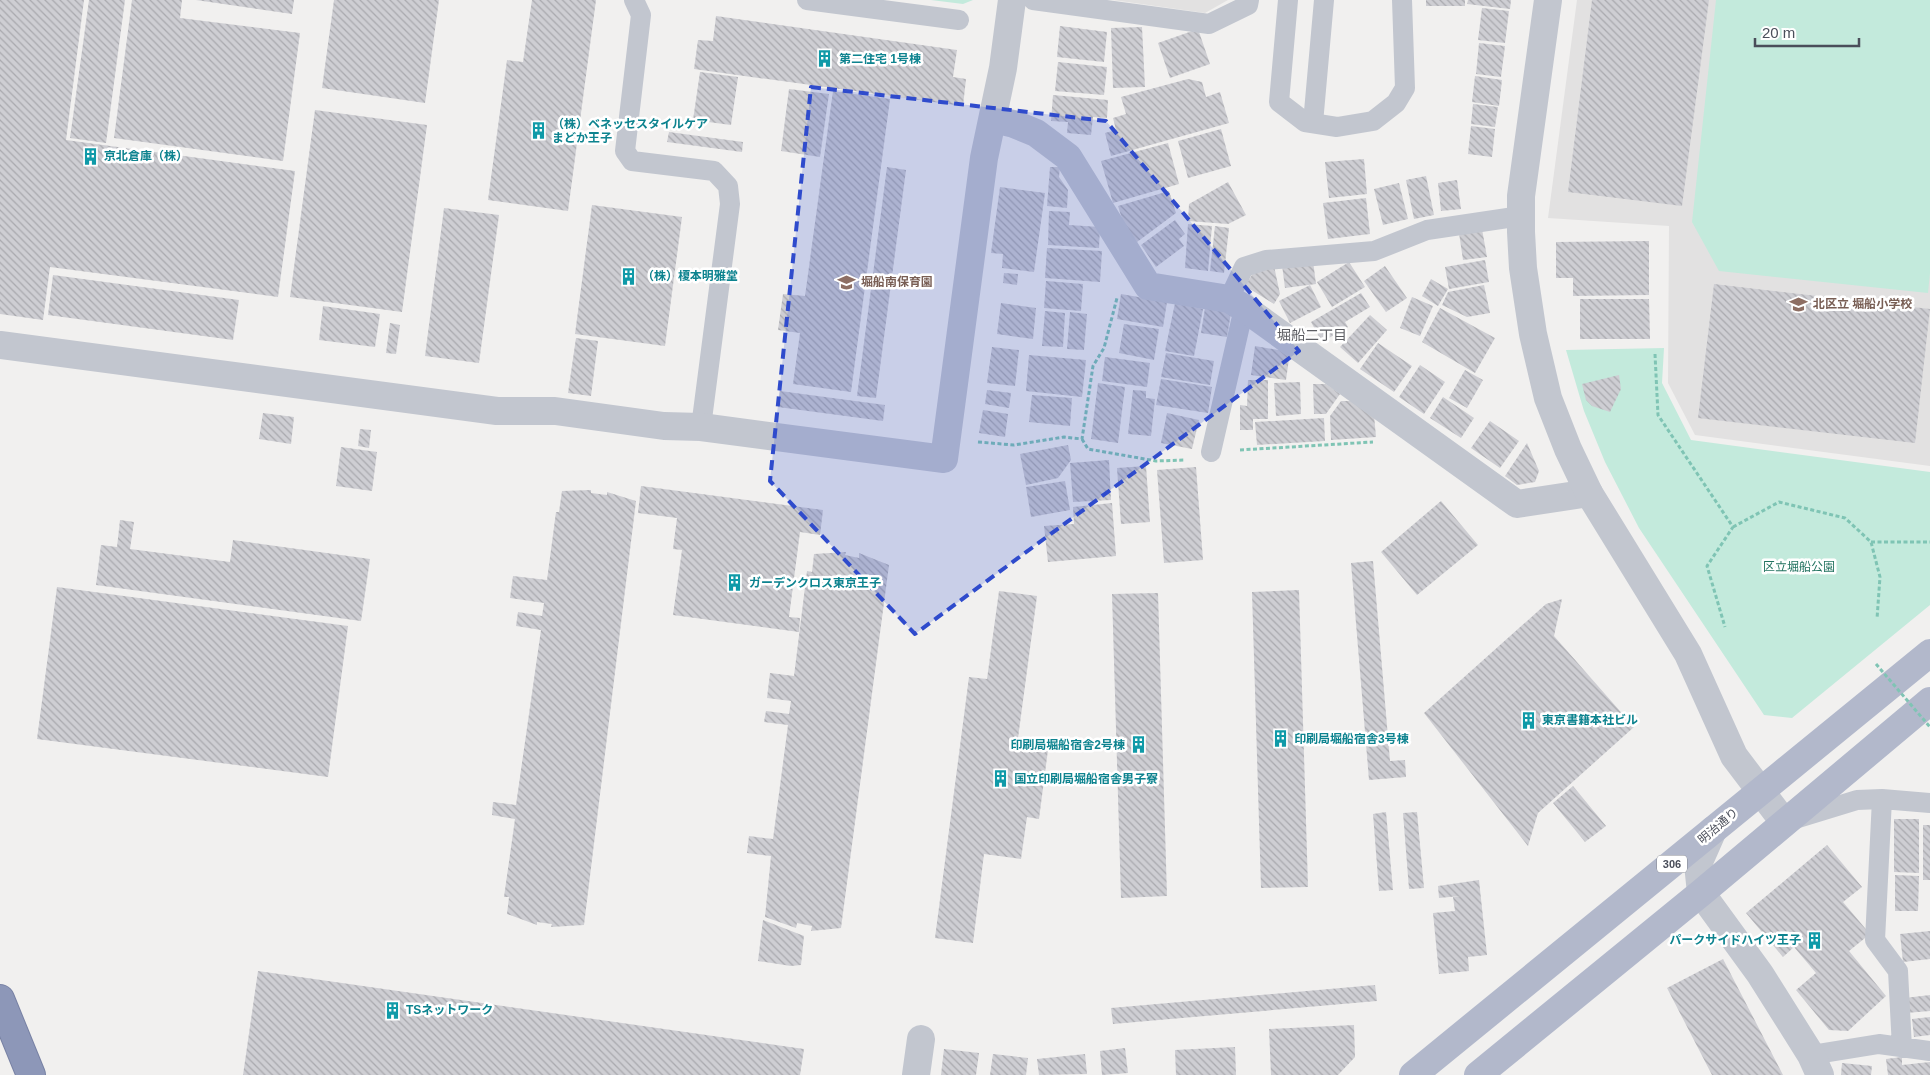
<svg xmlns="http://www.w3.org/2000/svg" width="1930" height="1075" font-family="Helvetica,'Noto Sans JP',sans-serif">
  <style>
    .education { fill: #e2e1e1 }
    .green { fill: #c3eadc }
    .building { fill: url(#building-back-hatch) }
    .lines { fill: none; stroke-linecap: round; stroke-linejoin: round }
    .motorway-casing { stroke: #7882a4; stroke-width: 30 }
    .path { stroke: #7fc4b4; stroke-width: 3; stroke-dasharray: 4 2.5; stroke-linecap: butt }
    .service { stroke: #c2c6cf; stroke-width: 20 }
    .minor { stroke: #c2c6cf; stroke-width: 28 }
    .tertiary { stroke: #c2c6cf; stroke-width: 28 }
    .primary { stroke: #b2b8cb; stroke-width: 28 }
    .motorway { stroke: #8d97b8; stroke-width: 28 }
    .path-bridge { stroke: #7fc4b4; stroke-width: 3; stroke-dasharray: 4 2.5; stroke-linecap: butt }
    .marked { fill: #2f4bcc; fill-opacity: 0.2; stroke: #2f4bcc; stroke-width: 4; stroke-dasharray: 10 6; stroke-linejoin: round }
    .labels { text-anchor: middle; stroke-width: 5; stroke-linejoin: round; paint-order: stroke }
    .shield { fill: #fff; stroke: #80838c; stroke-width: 1 }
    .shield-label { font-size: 11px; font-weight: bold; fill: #4a4e5a }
    .culture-label { font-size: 12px; font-weight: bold; fill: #0d838f; stroke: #fff; text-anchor: start }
    .education-label { font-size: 12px; font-weight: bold; fill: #785e54; stroke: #fff; text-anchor: start }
    .park-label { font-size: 12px; fill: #237360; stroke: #fff }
    .street-label { font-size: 12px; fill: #4a4e5a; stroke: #fff }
    .neighbourhood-label { font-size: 14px; fill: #5d5e63; stroke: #fff }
  </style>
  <defs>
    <pattern id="building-back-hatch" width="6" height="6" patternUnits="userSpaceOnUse" patternTransform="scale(1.25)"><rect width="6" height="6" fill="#ceced3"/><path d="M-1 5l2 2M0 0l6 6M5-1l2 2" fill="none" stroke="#a9a9ae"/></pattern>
  </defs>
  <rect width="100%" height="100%" fill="#f1f0ef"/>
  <path class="education" d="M1113,0h115l-23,13z
    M1577,0h353v466l-235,-31 -27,-52 1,-157 -121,-8z"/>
  <path class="green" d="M931,0h42l-10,4z
    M1716,0h214v273l-2,20 -209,-22 -27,-49z
    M1664,348l-2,35 29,57 239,32v133l-138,113 -28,-3 -125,-187 -34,-66 -21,-51 -18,-61z"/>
  <path class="building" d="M0,0h84l-18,140 229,31 -17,126 -228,-30 -7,53 -43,-6z
    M89,0h36l-19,143 -36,-5z
    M132,0h50l-2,18 120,15 -17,128 -169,-23z
    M196,0h98l-2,14z
    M334,0h105l-14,103 -103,-15z
    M532,0h64l-28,211 -80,-11 19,-140 16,2z
    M1426,0h39v6h-39z
    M1468,0h43l-1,9 -43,-5z
    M1592,0h117l-27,206 -114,-14z
    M1482,8l27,3 -4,32 -27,-3z
    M716,16l241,34 -4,27 13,2 -3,27 -269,-37 4,-29 15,1z
    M1060,26l47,6 -3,30 -47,-5z
    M1142,27l3,60 -32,1 -2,-60z
    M1198,29l12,35 -40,14 -12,-35z
    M1479,43l26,3 -4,31 -25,-3z
    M1058,62l49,5 -3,28 -49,-4z
    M700,72l38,5 -7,48 -38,-5z
    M1475,76l27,4 -3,26 -27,-4z
    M1188,79l14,3 4,15 14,-5 9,31 -118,33 -6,-23 11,-3 -3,-12 13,-4 -5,-17z
    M789,89l40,5 -9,63 -39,-6z
    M833,91l57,8 -39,293 -58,-8 7,-51 -22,-3 5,-36 22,2z
    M1053,95l55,5 -1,18 -14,-1 -2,18 -24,-2 1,-11 -17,-1z
    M1473,104l25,3 -3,20 -24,-3z
    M315,110l112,15 -25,187 -112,-15z
    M1471,126l24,3 -3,28 -24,-3z
    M1221,129l10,37 -43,12 -10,-37z
    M669,132l74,10 -1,10 -75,-10z
    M1168,143l11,41 -66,19 -12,-42z
    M1364,159l3,35 -38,4 -4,-36z
    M887,167l19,3 -30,228 -19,-2z
    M1050,167h10l-1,10 9,13 -1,18 -20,-2z
    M1426,176l8,39 -20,4 -8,-39z
    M1457,180l4,29 -20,2 -3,-28z
    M1228,182l18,33 -18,9 -40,-3 1,-17z
    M1399,183l9,36 -25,6 -9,-36z
    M1000,187l45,6 -11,79 -32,-4 1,-14 -12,-1z
    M1169,191l7,22 -39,29 -13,-17 -6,-19z
    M1366,198l4,36 -42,5 -5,-36z
    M592,205l90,12 -17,129 -90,-12z
    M444,208l55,7 -20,148 -54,-7z
    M1049,211l21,1 -1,13 31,2 -1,21 -51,-3z
    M1175,220l10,14 -6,5 5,7 -28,21 -15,-22z
    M1188,224l24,2 -4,45 -23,-3z
    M1215,226l14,2 -5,45 -14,-2z
    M1482,229l5,28 -24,3 -4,-27z
    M1649,241v54l-76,1v-18h-17v-36z
    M1047,248l55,3 -2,31 -55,-4z
    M1485,260l4,22 -40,7 -4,-22z
    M1313,261l3,23 -31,4 -3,-23z
    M1349,262l16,25 -33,20 -15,-25z
    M1274,266l6,28 -6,10 -29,-18 10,-16z
    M1385,266l22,32 -21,14 -22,-31z
    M1004,273l14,1 -1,11 -14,-2z
    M53,275l186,25 -6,40 -185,-25z
    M1431,279l17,10 -10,17 -16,-10z
    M1046,281l37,3 -2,27 -37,-3z
    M1714,284l216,25 -15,134 -217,-25z
    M1310,285l11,22 -31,16 -11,-22z
    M1484,285l6,28 -23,4 -25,-12 6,-13z
    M1361,293l9,14 -25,15 3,5 -26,15 -11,-20z
    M1121,294l46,8 -4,25 -46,-8z
    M1412,297l21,9 -13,30 -20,-8z
    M1580,299h69l1,40h-70z
    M1001,303l35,5 -3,31 -36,-5z
    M1175,303l28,6 -9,47 -29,-5z
    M323,306l57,8 -5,33 -56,-7z
    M1205,308l26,5 -4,24 -26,-4z
    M1440,308l55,30 -20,35 -53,-31z
    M1045,311l20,2 -2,34 -21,-1z
    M1070,312l17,2 -3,36 -17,-1z
    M1370,315l17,15 -29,33 -18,-16z
    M390,323l10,2 -4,29 -10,-1z
    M1124,324l35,5 -5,31 -35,-7z
    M576,338l22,3 -7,55 -23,-3z
    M1378,343l34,23 -18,26 -34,-23z
    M1255,346l35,6 -4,28 -35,-5z
    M992,347l27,3 -4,36 -28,-3z
    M1166,353l48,8 -4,24 -49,-8z
    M1029,355l57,5 -4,37 -56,-6z
    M1105,357l45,6 -3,24 -45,-6z
    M1420,365l25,17 -21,32 -25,-17z
    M1465,370l18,10 -16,28 -18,-10z
    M1619,375l2,14 -11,23 -18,-6 -6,-6 -4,-16z
    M1161,379l51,8 -4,26 -52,-8z
    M1248,380h20v39h-15v11h-13v-25l7,1z
    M1300,382l1,32 -25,2 -2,-33z
    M1098,383l27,4 -7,56 -27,-4z
    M1313,384h13l14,10 -14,20h-12z
    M987,390l24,3 -2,15 -24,-4z
    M1133,390l13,1v7l9,1 -4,37 -23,-2z
    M780,391l105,14 -2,16 -105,-14z
    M1032,395l40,3 -2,28 -41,-4z
    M1443,397l31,21 -13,20 -31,-20z
    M1341,401h17l16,14 2,22 -45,3 -1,-24z
    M983,410l25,4 -3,23 -26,-4z
    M263,413l31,4 -3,27 -32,-5z
    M1167,413l32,7 -7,29 -31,-6z
    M1324,418l1,23 -68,4 -2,-23z
    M1490,421l29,20 -19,27 -29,-20z
    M360,429l11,1 -2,18 -11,-2z
    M1527,443l12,28 -4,11 -18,3 -12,-9z
    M1068,445l3,15 -13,18 -32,7 -6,-31z
    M341,447l36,5 -5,39 -36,-5z
    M1109,460l2,40 -38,2 -3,-39z
    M1146,466l4,56 -29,2 -4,-56z
    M1196,467l7,93 -39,3 -7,-93z
    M1065,481l5,29 -39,7 -5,-30z
    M641,486l182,24 -3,25 -20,-3 -11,85 11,1 -1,14 -126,-17 9,-65 -9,-1 4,-31 -39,-5z
    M591,490v3l16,2v-3l29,9 -52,424 -33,2 1,-3 -15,-2v3l-30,-11 2,-17h-5l11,-78 -23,-4 1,-13 23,3 25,-175 -25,-4 2,-14 24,4 2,-13 -34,-5 3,-22 34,4 9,-68h3l3,-21z
    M1441,501l37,44 -61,50 -36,-43z
    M1112,503l4,53 -68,6 -4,-36 30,-2 -1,-17z
    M120,520l14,2 -4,27 100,13 3,-22 137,19 -9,62 -265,-36 5,-40 16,2z
    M846,552l-1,3 14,3v-5l30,12 -48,363 -30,3 1,-5 -15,-3 -1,5 -31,-11 6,-61 -24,-3 2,-17 24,3 15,-114 -24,-3 2,-11 23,3 2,-13 -24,-3 3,-25 24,3 13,-105 5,1 2,-18z
    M1373,561l17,200 15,-1 1,17 -37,3 -18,-217z
    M57,587l291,39 -20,151 -291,-38z
    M1299,590l9,297 -47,1 -9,-296z
    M999,591l38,5 -19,142 31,4 -10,77 -12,-2 -6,42 -37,-5 -11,89 -38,-5 34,-261 18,2z
    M1158,593l9,303 -46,2 -9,-304z
    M1562,599l-8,37 80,91 -96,86 -10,33 -104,-133 122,-109z
    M1573,786l33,40 -21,16 -32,-39z
    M1386,812l7,78 -14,1 -6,-77z
    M1417,812l7,76 -15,1 -6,-76z
    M1894,819h25v54l-25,-1z
    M1923,825h7v55h-7z
    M1827,845l35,42 -19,15 27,32 -21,17 37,45 -38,35 -19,-1 -33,-40 20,-17 -22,-26 -11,10 -37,-44z
    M1895,875l24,1 -1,35h-23z
    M1479,880l8,75 -19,2 1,14 -30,3 -6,-61 22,-2 -2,-14 7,-1 -21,2 -1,-12z
    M763,920l41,16 -3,29 -10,1 -33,-5z
    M1930,931v28l-27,3 -3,-28z
    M1723,959l60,116h-71l-45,-87z
    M258,971l546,78 -4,26h-557z
    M1375,985l2,16 -264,23 -2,-16z
    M1930,995v16l-24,2 -1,-15z
    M1930,1017v18l-16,2 -2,-18z
    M1354,1025l1,32 -17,18h-67l-2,-46z
    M1235,1047l1,28h-60l-1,-25z
    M1125,1048l3,25 -26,2 -2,-24z
    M944,1049l35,4 -3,22h-35z
    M993,1054l35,4 -2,17h-36z
    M1085,1054l2,20 -48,1 -2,-16z
    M1902,1057v8l28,-3v13h-42l-2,-16z
    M1842,1063l30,3 -1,9h-30z"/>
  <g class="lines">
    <defs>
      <path id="motorway" d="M0,999l31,76"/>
    </defs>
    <use href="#motorway" class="motorway-casing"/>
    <path class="path" d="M1655,354l3,61 75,112 -26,39 18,61
      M1082,439l6,10 68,12 29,-1
      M978,442l36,3 50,-8 18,2 11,-73 11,-18 13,-50
      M1240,450l133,-8
      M1733,527l46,-25 66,16 26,24 9,35 -3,42
      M1871,542h59"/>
    <path class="service" d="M634,0l7,15 -16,136 7,10 82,10 14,15 2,18 -29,223
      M807,0l152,20
      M1033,0l176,24 39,-19 1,-5
      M1288,0l-9,102 26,20 32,5 36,-6 23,-18 9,-15 -3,-88
      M1313,123l11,-123
      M1229,299l15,-32 22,-7 108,-9 53,-21 94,-14
      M1211,452l33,-144
      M1882,799l-7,141 23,31 4,77
      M1795,819l62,-19 25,-1 48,4
      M1811,1055l68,-11 51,7"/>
    <path class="minor" d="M993,119l21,5 22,9 32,24 80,129 81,13 15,9 273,196 72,-11
      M0,345l497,66h58l109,15 37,1 243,32 40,-301 19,-90 9,-68
      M1713,830l-15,34 3,29 59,81 51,81 9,20
      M916,1075l5,-36"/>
    <path class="tertiary" d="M1548,0l-27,196v36l2,36 10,66 15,64 20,51 21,44 99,161 46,102 50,66"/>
    <path class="primary" d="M1413,1075l517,-422
      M1478,1075l223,-182 229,-192"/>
    <use href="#motorway" class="motorway"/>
    <path class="path-bridge" d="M1876,664l54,63"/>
  </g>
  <path class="marked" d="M811,87l295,34 193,230 -384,283 -145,-153z"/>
  <defs>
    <symbol id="building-bare" viewBox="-9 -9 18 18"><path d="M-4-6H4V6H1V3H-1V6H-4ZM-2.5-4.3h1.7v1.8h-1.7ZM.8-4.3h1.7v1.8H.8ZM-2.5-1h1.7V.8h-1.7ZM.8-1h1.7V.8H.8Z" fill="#0f9aa8" stroke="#fff" stroke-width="2.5" paint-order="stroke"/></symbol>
    <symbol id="school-bare" viewBox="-9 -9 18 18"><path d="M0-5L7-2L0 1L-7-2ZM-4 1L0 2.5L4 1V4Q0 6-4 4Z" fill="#8d6e63" stroke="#fff" stroke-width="2.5" paint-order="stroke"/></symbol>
  </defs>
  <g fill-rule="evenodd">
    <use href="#building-bare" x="812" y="46" width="25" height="25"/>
    <use href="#building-bare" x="526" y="118" width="25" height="25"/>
    <use href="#building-bare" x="78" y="144" width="25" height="25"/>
    <use href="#building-bare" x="616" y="264" width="25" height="25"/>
    <use href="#school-bare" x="834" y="270" width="25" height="25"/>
    <use href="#school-bare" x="1786" y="292" width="25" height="25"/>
    <use href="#building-bare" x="722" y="570" width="25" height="25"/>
    <use href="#building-bare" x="1516" y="708" width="25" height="25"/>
    <use href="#building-bare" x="1268" y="726" width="25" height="25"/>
    <use href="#building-bare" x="1126" y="732" width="25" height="25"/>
    <use href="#building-bare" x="988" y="766" width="25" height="25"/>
    <use href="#building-bare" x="1802" y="928" width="25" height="25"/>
    <use href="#building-bare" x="380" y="998" width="25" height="25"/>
  </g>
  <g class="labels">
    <rect class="shield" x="1657" y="855.5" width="30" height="17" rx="4"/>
    <g class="shield-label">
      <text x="1672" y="868">306</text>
    </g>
    <g class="culture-label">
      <text x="839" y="63">第二住宅 1号棟</text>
      <text x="552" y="128">（株）ベネッセスタイルケア<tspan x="552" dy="14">まどか王子</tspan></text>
      <text x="104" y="160">京北倉庫（株）</text>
      <text x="642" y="280">（株）榎本明雅堂</text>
      <text x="749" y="587">ガーデンクロス東京王子</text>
      <text x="1542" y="724">東京書籍本社ビル</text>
      <text x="1294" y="743">印刷局堀船宿舎3号棟</text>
      <text x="1125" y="749" text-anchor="end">印刷局堀船宿舎2号棟</text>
      <text x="1014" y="783">国立印刷局堀船宿舎男子寮</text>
      <text x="1801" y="944" text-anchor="end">パークサイドハイツ王子</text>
      <text x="406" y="1014">TSネットワーク</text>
    </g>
    <g class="education-label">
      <text x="861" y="286">堀船南保育園</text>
      <text x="1813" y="308">北区立 堀船小学校</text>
    </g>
    <g class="park-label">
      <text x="1799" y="571">区立堀船公園</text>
    </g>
    <g class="street-label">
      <text transform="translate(1718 826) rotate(-40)" y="4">明治通り</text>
    </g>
    <g class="neighbourhood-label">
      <text x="1312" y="340">堀船二丁目</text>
    </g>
  </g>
  <path d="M1755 38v8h104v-8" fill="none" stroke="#4a4e5a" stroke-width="2.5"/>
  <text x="1762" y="38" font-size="15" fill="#4a4e5a" stroke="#ffffff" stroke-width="4" paint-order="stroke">20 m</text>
</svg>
